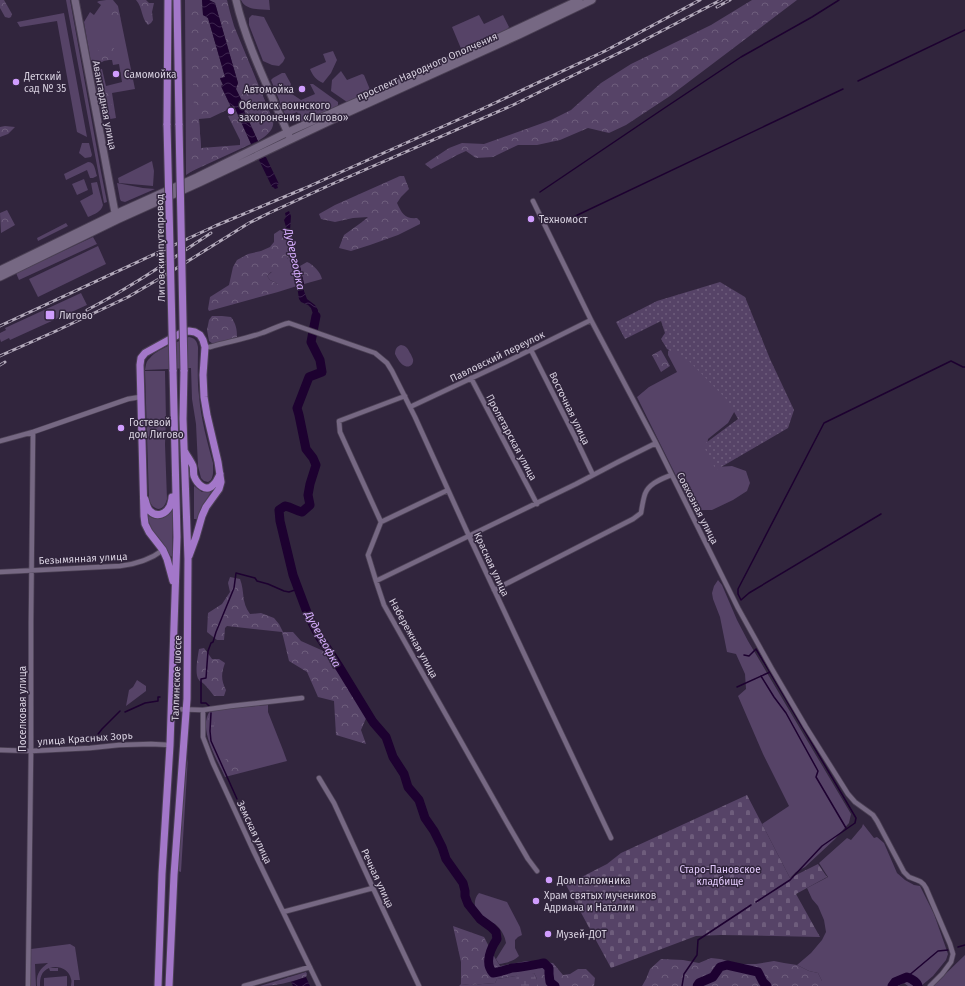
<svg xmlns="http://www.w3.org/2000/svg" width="965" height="986" font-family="'Fira Sans',sans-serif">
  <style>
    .grass { fill: #564367 }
    .forest { fill: url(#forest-crowns); fill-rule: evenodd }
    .wetland { fill: url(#wetland-marsh) }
    .cemetery { fill: url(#cemetery-stones) }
    .garden { fill: url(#garden-dots) }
    .water { fill: url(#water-waves) }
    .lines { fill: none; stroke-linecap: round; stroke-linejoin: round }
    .stream { stroke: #1d0130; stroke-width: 1.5 }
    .river { stroke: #1d0130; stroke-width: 9 }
    .street-casing { stroke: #4b4054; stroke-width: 6 }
    .secondary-casing { stroke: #4b4054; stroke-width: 9 }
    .primary-casing { stroke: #4b4054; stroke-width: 9 }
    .street { stroke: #766883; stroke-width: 4.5 }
    .secondary { stroke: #766883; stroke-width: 7 }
    .primary { stroke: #a377c9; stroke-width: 7 }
    .rail-casing { stroke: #b3aabb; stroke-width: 3 }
    .rail { stroke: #31253d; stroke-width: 1.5; stroke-dasharray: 4.5; stroke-linecap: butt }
    .primary-bridge-casing { stroke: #4b4054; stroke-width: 9; stroke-linecap: butt }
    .primary-bridge { stroke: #a377c9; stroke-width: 7 }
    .poi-dot { fill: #d09dfe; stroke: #31253d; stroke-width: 1.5 }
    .labels { text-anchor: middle; stroke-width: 3; stroke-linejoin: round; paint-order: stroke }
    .street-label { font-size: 10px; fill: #d8d1e0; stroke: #31253d }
    .poi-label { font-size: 10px; fill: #d8d1e0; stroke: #31253d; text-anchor: start }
    .park-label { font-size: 10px; fill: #e2c9fb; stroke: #31253d }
    .water-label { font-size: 11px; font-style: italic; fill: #d8aeff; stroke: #31253d }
  </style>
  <defs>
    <pattern id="forest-crowns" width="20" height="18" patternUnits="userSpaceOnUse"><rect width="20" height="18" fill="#564367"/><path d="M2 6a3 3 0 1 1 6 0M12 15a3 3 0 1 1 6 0" fill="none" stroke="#6e5d7c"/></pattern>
    <pattern id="wetland-marsh" width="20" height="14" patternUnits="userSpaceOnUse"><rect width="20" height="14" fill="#564367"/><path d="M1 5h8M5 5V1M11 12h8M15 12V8" fill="none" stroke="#6e5d7c"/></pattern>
    <pattern id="cemetery-stones" width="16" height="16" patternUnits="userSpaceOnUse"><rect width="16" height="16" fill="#564367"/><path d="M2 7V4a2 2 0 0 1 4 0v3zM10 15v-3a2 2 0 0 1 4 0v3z" fill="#6e5d7c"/></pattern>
    <pattern id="garden-dots" width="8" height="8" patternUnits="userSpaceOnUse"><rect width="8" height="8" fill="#564367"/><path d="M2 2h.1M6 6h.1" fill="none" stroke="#6e5d7c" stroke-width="1.8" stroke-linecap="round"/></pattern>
    <pattern id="water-waves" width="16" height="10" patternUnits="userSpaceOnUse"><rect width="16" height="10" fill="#1d0130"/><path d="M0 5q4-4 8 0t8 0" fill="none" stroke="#3d254e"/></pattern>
  </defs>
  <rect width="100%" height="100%" fill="#31253d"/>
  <path class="grass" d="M66,0h4l31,172 6,30 -3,1z
    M106,0h7l5,6 17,83 -23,4 4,25 -11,2 -3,-2 -9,-45 5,-4h4l4,17 16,-4 -3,-18 -6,1 -1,-5c-3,0 -7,0 -10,2 -5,2 -5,3 -11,0l-7,-40 6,-10 4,3 7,-10 -4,-3 2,-1z
    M185,0h13l1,119 2,29 -4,20 -11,7z
    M241,0h28l1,10c-10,-1 -24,1 -29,-10z
    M64,13l23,124 -10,-5 -20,-111 -37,6 -3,-5z
    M252,15l12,2 2,4 19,37 -2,4 -4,4 -7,-1 -9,-4 -14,-36v-7z
    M479,15l5,9 19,-9 6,12 -3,4 -44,20 -10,-24z
    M333,51l4,9 -6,13 -8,10c-7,-3 -10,-7 -13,-14l16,-7 -3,-8z
    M341,71l6,9 15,-6 2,1 7,17 -24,10 -16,-11 1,-11z
    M282,73h3l6,11 -2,8 12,8 14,-6 -5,-10h3l25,18v3l-2,3 -34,14 -5,-10 -11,5 -15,-37 2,-2z
    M82,143h7l3,12 -1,2 -6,1 -6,-5z
    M152,161l2,10 -1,15 -34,-3 -1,-5z
    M88,162c7,0 7,8 9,14l-4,2h-3l-3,-8 -21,10 -2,-6z
    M84,179l4,11 -11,5 -5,-11z
    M97,182l6,23c-2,7 -8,9 -15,12l-8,-16 13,-7 -2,-11z
    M117,183l26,5 12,1 -30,13 -4,-1 -1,-2z
    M66,223l2,3 -30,15 -1,-3z
    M93,237l4,7 -78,36 -3,-7z
    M98,246l8,18 -68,33 -9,-18z
    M289,248l8,38 -19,6v-8l-8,-4 -3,-4 21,-18z
    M81,293l6,12 -77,35 -1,-2 -8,4 -1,-3v-6l6,-3 -1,-2z
    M189,337c6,1 8,4 9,10 0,16 -1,33 1,49 2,23 8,45 14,67 0,7 1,11 -2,17l-3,2 -4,-1 -3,-3 -3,-12 -2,-42 -4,-25 -1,-31 -46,2c1,-5 1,-9 5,-12 6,-8 25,-15 34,-19z
    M401,345c6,1 7,4 9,8 1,1 3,6 3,6 1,5 -3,9 -8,7 -4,-1 -8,-8 -10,-12 0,-5 2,-8 6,-9z
    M673,347l11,1 53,59 -9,16 -20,16 -1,9 9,19 16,-1 14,5 4,12 -3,8 -14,9 -21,10h-12l-6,-3 -6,-7 -51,-103 12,-10 28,-15 -9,-17v-4z
    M145,371h20l1,49 -1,24 2,55c-3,13 -13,13 -18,1z
    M194,486l8,6h9l-8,13 -6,14h-3z
    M172,511l1,1 -1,44 -1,1 -9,-15 -10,-12 -5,-13 2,-1c10,6 15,2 23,-5z
    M718,580l4,5 15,35 11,21 103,173 -2,9 -14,16 -30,28 -9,5 -6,6 -28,-54 27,-18 -26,-52 -25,-58 8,-7 -1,-15 -9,-20 -9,-2 -7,-35 -7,-18 -1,-6 2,-7z
    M137,680l9,6v5l-20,15 3,-16 4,-3z
    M268,705v7l15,38 4,11 -62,16c-7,-16 -28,-49 -15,-66l19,-3z
    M188,757l-7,115 -3,-1 8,-102z
    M863,824l11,14 3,-1 7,6 13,30 8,7 9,5 6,1 14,28 14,40 -2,6 -13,16 -12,10h-13l-4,-3 -6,3h-76v-5l-4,-8 -9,-2 -12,-6 14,-12 11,-13 4,-8 -2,-12 -6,-14 -6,-7 -5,-11 21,-11 -9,-14 28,-25 4,2 11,-13z
    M479,893l28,9 13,25 2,8 -4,2 -3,3v8l4,8c-5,5 -13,7 -20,8l-3,-5 10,-16c-1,-7 -5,-14 -11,-19 -4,-2 -9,-3 -12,-5 -9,-6 -11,-19 -4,-26z
    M70,944l5,3 5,33h-6v6h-3c0,-2 1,-5 0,-7 -2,-10 -13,-14 -21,-11h8v3h-8l-1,-3c-8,4 -9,9 -9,18h-3c-1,-12 2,-16 11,-23l-13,1 1,22h-5v-37z
    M965,955v31h-32z
    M534,973c3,5 4,8 2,13h-77l2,-2 9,1 25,-2 2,-4z
    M67,976v10h-23v-8z"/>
  <path class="forest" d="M0,0h4l8,14 -1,3 -2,1 -4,-1 -5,-9z
    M136,0h10l3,3h5l-2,9 1,8 -2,3 -3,2c-7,-7 -5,-17 -12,-25z
    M189,0h13l1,15 5,3 17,59 -5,2 3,6 -2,1 10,21 3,-1 17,38 -61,28 -1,-61 3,-2 2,-3zM233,107l2,6 -7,3 12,24v5l-39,3 -2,-29 11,-1z
    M209,0h18l3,12 4,14 39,94c2,10 -7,16 -15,21l-14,-31 2,-1 -10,-20 2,-6 -23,-80z
    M752,0h45l-127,96 -44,29 -17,8 -21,-5 -28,12 -23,5h-19l-25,12 -17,1 -10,-7c-12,5 -23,12 -35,18l-6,-5 24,-16 13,-5 22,1 67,-24 20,-10 30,-27 30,-19 80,-39z
    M113,10c6,0 8,5 7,11l-3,3 -4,-1 -3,-7 1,-5z
    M104,42c5,3 14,6 11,13 -2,5 -13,8 -16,2 0,-1 0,-2 0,-3 -2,-6 -2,-10 5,-12z
    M108,87l3,1 1,18c-6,3 -10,3 -12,-5 -1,-7 0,-13 8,-14z
    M5,126l10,1 -7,7 -8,3v-10z
    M400,176h4l5,13 -8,8 -4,6c5,11 8,16 20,15l3,3v3l-22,11 -28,10 -19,6 -12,-3 5,-13 18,-13 6,-5 -15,1 -18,4 -14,-3 -2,-5 16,-9z
    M7,210l8,15 -14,8 -1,-20z
    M280,230l7,4c1,16 4,22 -5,37l-11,1 -4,4 3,4 8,4v8l-69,19 -1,-2 2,-12 19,-12 4,-18 4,-7 11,-6 13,-3 9,-4 4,-5v-8z
    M307,262c6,2 14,11 15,17l-18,5 -4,-18z
    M212,316h10l9,1c5,7 6,12 6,20l-9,4 -15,3 -4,-3 -2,-11 2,-10z
    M661,350l9,16 -9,6 -9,-17z
    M230,577l10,2c5,13 1,23 10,35l11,-1 13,5 5,6 4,8h10l8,9 27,12 39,63 -6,14 5,14 -30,-9 -2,-34 -16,-4 -11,-25 -18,-11 -7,-29 -55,-6 -2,2 -1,12h-7l-10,-8 1,-19 14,-9 8,-12 -2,-9z
    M204,648l8,11h7l6,4c-4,11 -4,17 1,27l-2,6h-10c-3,-4 -6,-8 -10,-12 -2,-2 -4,-2 -5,-4 -5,-6 -1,-24 0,-31z
    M238,755l5,15 -14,5 -5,-15z
    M453,926l31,11 11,21 5,8 27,-5 26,2 10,12 7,-1 8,-5h8l9,9 -1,8h-58c2,-5 1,-8 -2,-13l-37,6 -2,4 -25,2 -9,-1v-22z
    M711,958l9,1 20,5h16l18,-3 10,2 13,2 12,6 9,2 4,8v5h-180l4,-7 4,-10 11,-10 22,1 16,3z
    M306,972l1,2 -1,3c-15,5 -30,9 -46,9z"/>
  <path class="wetland" d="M210,713h3l2,2 -1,12 -3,5c-3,-5 -5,-13 -1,-19z
    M531,972c4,3 7,9 6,14h-19l-2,-5 1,-6z"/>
  <path class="cemetery" d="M747,795l43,83 28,-14 9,13 -31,17 24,43 -99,-2 -25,1 -85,32 -45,-83 41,-21 14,-11z"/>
  <path class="garden" d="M720,282l25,15 25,62 24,51 -6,18 -72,42 -13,-25 35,-26 -10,-18 -40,-41 -21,-11 -6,-10 4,-6 -4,-12 -36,18 -9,-17 41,-21z"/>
  <path class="water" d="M202,0h7l6,3 23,80 -2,6 10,20 -2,2 14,30 -7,3 -17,-38 -3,1 -10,-21 2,-1 -3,-7 5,-1 -17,-59 -5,-3z
    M265,155l14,29 -2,1 1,3 -3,1 -2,-2h-1l-14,-29z
    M289,211l2,5 -1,15 2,13 8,22 4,18v7l3,8 8,6 3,5v18l-7,-3 2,-11 -2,-6 -3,-3 -7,-3 -2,-3 -2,-13 -10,-44 -1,-15 -2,-7 2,-3 -1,-4z
    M306,977l4,9h-17l-2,-4z"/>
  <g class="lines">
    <path class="stream" d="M858,81l107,-51
      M540,192l123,-83 78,-52 71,-40 27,-17
      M567,220l276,-131
      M881,514l-132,79 -8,7 -3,-6v-5l86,-166 127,-62 12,6h2
      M744,655l5,1 7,-7 100,169 -1,5 -33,23 -32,34 -34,22
      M761,676l13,21 12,16 32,58 -2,6 30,51
      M737,687l33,-15
      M210,707l-4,-4h-5v-24l5,-1 2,-27 3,-8 2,-1 3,-10 18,-44 2,-15 19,5 2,3 11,3 16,7 5,1 9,-3
      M125,712l20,-9 13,-2v-4h2
      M211,713l-1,18 1,10 26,58
      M92,742l10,-13 18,-18
      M958,947l7,-2
      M907,977l31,-26 10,-1
      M682,986l2,-12 13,-19 1,-15 53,-35"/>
    <path class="river" d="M316,316l-5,26 9,18 2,12 -13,5 -12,31 2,7 7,34 7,9 3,7 -6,19 -2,11 2,10 -8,7c-6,-1 -10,-5 -17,-6l-6,4 1,11 13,54 15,40 11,21 21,32 33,54 13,15 7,20 11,17 4,13 11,13 6,18 9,13 8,16 4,12 17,24 2,8v5l3,8 12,15 11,8 5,5 1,7c-6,9 -13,24 -4,34 7,-1 12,-3 19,-5 11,-1 21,-3 32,-5l5,5v6l1,8 5,4
      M697,986l2,-3 14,-6 7,-10 7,-2 31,7 5,10 4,4
      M892,986l3,-4 12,-5c4,2 10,4 11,9"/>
    <defs>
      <path id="street" d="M533,201l58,119 65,123 82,165 34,61 34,58 42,67 7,8 18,13 4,6 27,51c2,2 3,3 5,5 7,3 13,3 17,11l24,56 3,10 -2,8 -9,12 -12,12
        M205,347h5c17,-5 35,-8 52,-14 9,-3 17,-8 27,-10l86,30 12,10 5,8 23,46 54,119 80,171 62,131
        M531,350l44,87 18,38
        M471,378l66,126
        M405,396l-66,25 1,11 41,90 -13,33 8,26 8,24 122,216 22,38 9,12
        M410,407l96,-45 85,-42
        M0,441l33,-9 95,-33 12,-2
        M381,522l67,-32
        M0,572l120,-6c17,-2 30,-6 43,-16
        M376,581l200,-97 42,-22 38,-19
        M494,590l139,-71 8,-6c1,-6 2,-13 4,-19 4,-11 17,-15 26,-19
        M171,709l32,1v27l10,26 41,89 65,134
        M203,710l28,-4 71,-8
        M0,750l31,1 59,-3 29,-3 32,-1 19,1
        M319,778l15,25 39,85 46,98
        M283,912l90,-24
        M28,986l3,-235v-129l2,-190
        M244,986l66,-19"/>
      <path id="secondary" d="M75,0l41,218
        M236,0c11,47 34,91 53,136
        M0,270l115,-56 82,-37 91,-45 156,-69 135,-63
        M0,277l117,-57 82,-37 148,-70 172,-78 73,-35"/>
      <path id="primary" d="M177,0l2,125
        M167,125l1,-125
        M185,452c2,4 6,9 8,14 1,3 0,7 1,10 3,8 12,17 19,9 4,-3 5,-7 7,-11
        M145,499c1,4 2,9 5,12 7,7 16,3 20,-5 1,-3 2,-6 2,-9
        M173,581l-6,-22 -4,-9 -14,-18 -4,-8 -1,-8 -4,-151 1,-7 4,-5 38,-21 6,-1 6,1 5,3 3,5 2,7 -2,28 1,22 3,18 11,47 3,20 -2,7 -13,18 -4,9 -6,21 -7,19
        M158,986l4,-112 8,-129 7,-208 -4,-167
        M169,986l5,-111 13,-176 1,-140 -5,-140 1,-49"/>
    </defs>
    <use href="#street" class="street-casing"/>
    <use href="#secondary" class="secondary-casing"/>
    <use href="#primary" class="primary-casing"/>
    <use href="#street" class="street"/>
    <use href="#secondary" class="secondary"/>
    <use href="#primary" class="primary"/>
    <defs>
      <path id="rail" d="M717,7l13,-7
        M87,310c43,-22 83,-50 124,-77
        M0,326l215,-100 88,-37 179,-80 123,-58 95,-51
        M0,356l56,-25 72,-34 36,-21 85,-53 18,-9 63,-29 183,-80 118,-58 90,-47
        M0,365l5,-3"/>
    </defs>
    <use href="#rail" class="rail-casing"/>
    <use href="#rail" class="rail"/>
    <defs>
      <path id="primary-bridge" d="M167,125l6,245
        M179,125l5,245"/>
    </defs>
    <use href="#primary-bridge" class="primary-bridge-casing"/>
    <use href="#primary-bridge" class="primary-bridge"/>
  </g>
  <g class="poi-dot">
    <circle cx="116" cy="74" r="4"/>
    <circle cx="16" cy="82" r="4"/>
    <circle cx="302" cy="89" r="4"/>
    <circle cx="231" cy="111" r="4"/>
    <circle cx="531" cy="219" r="4"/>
    <rect x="45" y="310" width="10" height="10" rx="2"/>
    <circle cx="121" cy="428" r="4"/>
    <circle cx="549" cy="880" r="4"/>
    <circle cx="536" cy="901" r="4"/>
    <circle cx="548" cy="934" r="4"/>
  </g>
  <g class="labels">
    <g class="street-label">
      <text transform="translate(427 66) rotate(-24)" y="4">проспект Народного Ополчения</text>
      <text transform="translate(105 105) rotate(79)" y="4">Авангардная улица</text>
      <text transform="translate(160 248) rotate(-91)" y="4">Лиговский путепровод</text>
      <text transform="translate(497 356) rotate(-26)" y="4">Павловский переулок</text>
      <text transform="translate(570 408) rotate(64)" y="4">Восточная улица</text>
      <text transform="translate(512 437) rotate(62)" y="4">Пролетарская улица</text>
      <text transform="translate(698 508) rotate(63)" y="4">Совхозная улица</text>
      <text transform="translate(83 558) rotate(-3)" y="4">Безымянная улица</text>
      <text transform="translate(492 564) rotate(65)" y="4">Красная улица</text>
      <text transform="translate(414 638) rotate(61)" y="4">Набережная улица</text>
      <text transform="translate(176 678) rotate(-88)" y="4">Таллинское шоссе</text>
      <text transform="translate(22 709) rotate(-90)" y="4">Поселковая улица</text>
      <text transform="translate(85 738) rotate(-4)" y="4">улица Красных Зорь</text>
      <text transform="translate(255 832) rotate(65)" y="4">Земская улица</text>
      <text transform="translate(378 878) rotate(65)" y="4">Речная улица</text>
    </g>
    <g class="poi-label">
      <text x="124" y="78">Самомойка</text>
      <text x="24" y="80">Детский<tspan x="24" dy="12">сад № 35</tspan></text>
      <text x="294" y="93" text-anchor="end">Автомойка</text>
      <text x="239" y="109">Обелиск воинского<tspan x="239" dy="12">захоронения «Лигово»</tspan></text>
      <text x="539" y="223">Техномост</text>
      <text x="59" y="319">Лигово</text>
      <text x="129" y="426">Гостевой<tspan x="129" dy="12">дом Лигово</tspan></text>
      <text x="557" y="884">Дом паломника</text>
      <text x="544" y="899">Храм святых мучеников<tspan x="544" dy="12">Адриана и Наталии</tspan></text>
      <text x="556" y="938">Музей-ДОТ</text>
    </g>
    <g class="park-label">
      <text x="720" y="873">Старо-Пановское<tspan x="720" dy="12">кладбище</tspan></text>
    </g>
    <g class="water-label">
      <text transform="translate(295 259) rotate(78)" y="4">Дудергофка</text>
      <text transform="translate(323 639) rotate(61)" y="4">Дудергофка</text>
    </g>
  </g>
</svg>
